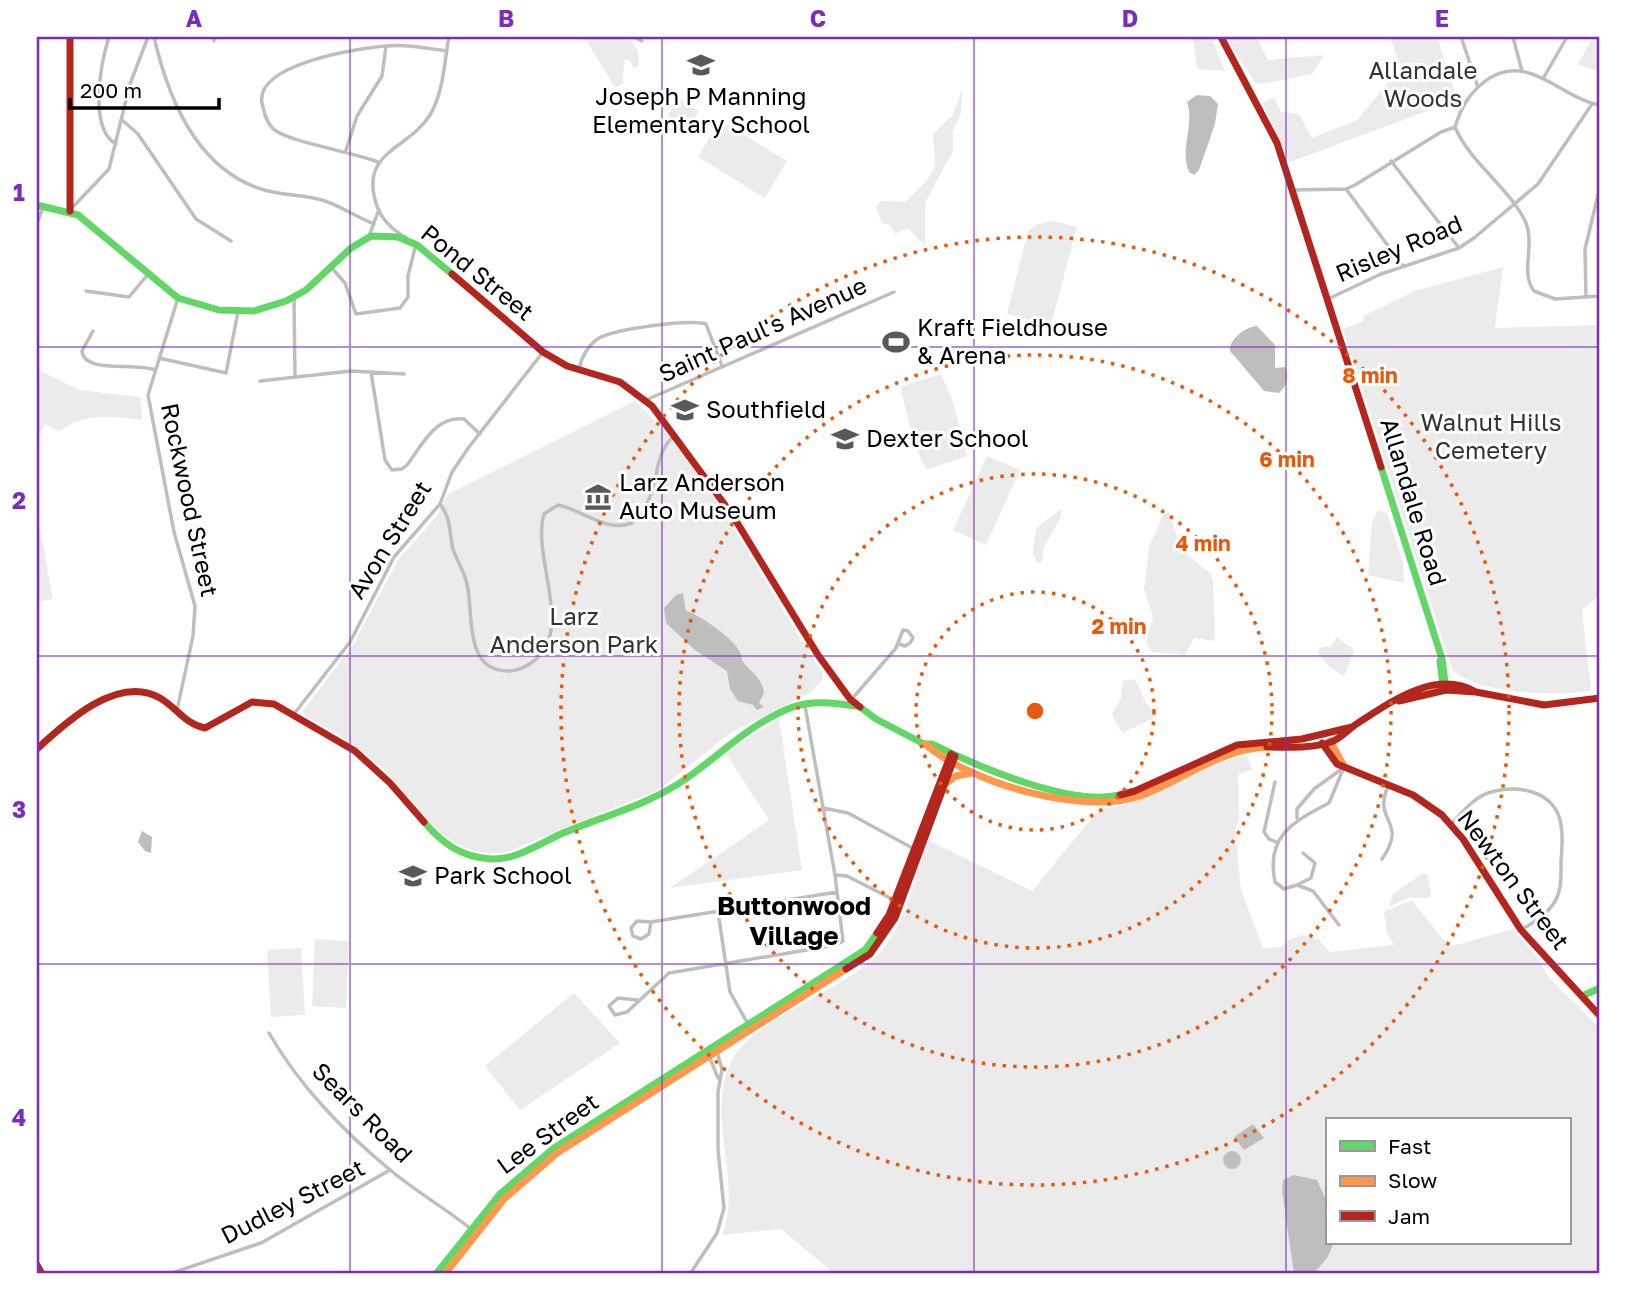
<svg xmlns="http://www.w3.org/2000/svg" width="1637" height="1311" font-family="'Golos Text',sans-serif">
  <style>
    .green { fill: #ebebeb; fill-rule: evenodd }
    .water { fill: #bebebe }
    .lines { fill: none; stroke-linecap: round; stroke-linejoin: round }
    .street { stroke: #bebebe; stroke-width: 3.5 }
    .fast { stroke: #63d668; stroke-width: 7 }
    .slow { stroke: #ff974d; stroke-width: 7 }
    .jam { stroke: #b3261e; stroke-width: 7 }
    .grid { fill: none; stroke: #7b2cbf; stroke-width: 2; stroke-opacity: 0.55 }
    .ring { fill: none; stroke: #e8590c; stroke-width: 3.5; stroke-dasharray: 3.5 7 }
    .labels { text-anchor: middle; stroke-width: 6; stroke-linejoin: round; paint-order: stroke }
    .park-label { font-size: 24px; fill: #323232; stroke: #fff }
    .poi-label { font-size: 24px; fill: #000; stroke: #fff; text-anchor: start }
    .street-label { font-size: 24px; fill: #000; stroke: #fff }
    .neighbourhood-label { font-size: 26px; font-weight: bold; fill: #000; stroke: #fff }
    .centre { fill: #e8590c; stroke: #fff; stroke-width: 3.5 }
    .ring-label { font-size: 21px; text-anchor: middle; font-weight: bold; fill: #e8590c; stroke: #fff; stroke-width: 6; stroke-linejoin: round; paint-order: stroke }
    .neatline { fill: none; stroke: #7b2cbf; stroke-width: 2.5 }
    .grid-label { font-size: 23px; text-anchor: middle; font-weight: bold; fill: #7b2cbf }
  </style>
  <rect width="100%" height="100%" fill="#fff"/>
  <path class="green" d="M584,37h44l10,14 1,15 -5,2 -5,-8h-5l-1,23 -5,4 -4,-1z
    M1193,37h18l14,34 -28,-2z
    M1226,37h31l11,23 56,-5 -12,19 -50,10 -7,-1z
    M1390,37h47l20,63 -167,62 -28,-59 12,-5 7,14 18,2 13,24 45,-18 44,-53z
    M1593,37h7v35l-22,-8z
    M962,89l-1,24 -8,18v20l-28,52v42l-18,-17 -12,6 -5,-9 -8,-2 -6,-16 5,-6 24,1 23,-23 7,-13 -2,-32 20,-19z
    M678,98l21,13 -13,24 -22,-13z
    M720,120l67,41 -22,37 -67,-41z
    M1053,221l24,6 -26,98 -44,-11 21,-83 8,-6z
    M1503,267l-8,61 105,-3v270l-18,15 9,81c-34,5 -116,4 -139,-22l-109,-340 21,-8 -1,-5 52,-25z
    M37,369l42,21 61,7 2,23c-32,-4 -56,-8 -83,11l-14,-7 -8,19z
    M941,374l12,28 14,54 -41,14 -12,-27 -13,-54 1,-3z
    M635,401c75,70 129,185 187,271l1,7 -13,14 -78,39 -74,58 -151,62c-63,9 -85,-44 -123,-82 -24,-23 -51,-39 -80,-55l-1,-4 50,-66 45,-85 38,-43 12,-23z
    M987,456l33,14 -34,75 -33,-15z
    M1061,509v8l-17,30 -2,15h-5l-4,-7 3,-27z
    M1378,510l9,3 16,49 1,21 -36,-8 4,-52z
    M1169,512l12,38 30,24 2,7 2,60 -21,-3 -9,17 -33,-3 -6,-10 7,-25 -9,-28 5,-42 15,-34z
    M37,529h3l13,70 -16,3z
    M1337,637l17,13 -10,27 -18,-13 -8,-12 2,-4 11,-2z
    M1135,679l12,25 11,12 -36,17 -10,-19 9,-16 2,-17z
    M779,719l23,151 -132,18 99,-68 -44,-68z
    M1247,755l5,14 -14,6 1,45 -4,8 6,62 22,58 18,-1 9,-8 12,-4 16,4 12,13 64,-7 -7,-12 -3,-21 28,-12 37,47 64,-18 27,32 10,18 50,49v246h-765l-54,-45 -59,6c21,-52 -17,-120 9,-173 23,-46 117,-71 153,-114 24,-30 31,-73 44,-108l104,51 68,-83c54,-1 95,-43 147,-53zM1327,1120h242v123h-242z
    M1423,873l4,1 4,21 -2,3h-21l-19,9 4,-13z
    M315,939l34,2 -3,67 -34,-2z
    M301,948l4,67 -34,2 -4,-67z
    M574,993l46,50 -100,67 -35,-44z"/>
  <path class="water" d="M1197,95l13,1 8,8 -3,20 -16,46 -5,5 -5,-3c-10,-23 6,-47 -2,-70z
    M1257,326l18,19v23l10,-1c4,10 2,19 -6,26l-15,-2 -34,-40c-1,-12 15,-24 27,-25z
    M683,593l3,18c13,3 48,28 54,41 2,5 1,7 4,11 8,11 18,14 20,30l-5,10 5,4 -7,3 -4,-5 -15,-4 -8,-12 -3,-18 -32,-21 -29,-27 -2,-15 12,-13z
    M142,831l10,6 -1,16 -6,-2 -7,-9z
    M1253,1124l11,14 -20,12 -10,-13z
    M1223 1160a9 9 0 1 1 18 0a9 9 0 1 1-18 0Z
    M1294,1175l23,5 10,22v41h7l-7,15 -14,16h-19l-12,-84 1,-10z"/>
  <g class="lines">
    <path class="street" d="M109,37c-8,25 -21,91 7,107
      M154,37c14,61 42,131 107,152 21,7 43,5 64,12 17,6 32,16 49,23
      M634,37l8,4
      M1461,37l17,50
      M1513,37l9,34
      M214,41v-4
      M1544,77l23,-40
      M122,120l16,14 58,85 35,22
      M1455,127c15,36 56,62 71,96 9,22 -6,50 8,68l21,8 45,-3
      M346,150l11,-34 25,-40 4,-30
      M1391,161l68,87
      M378,162c-26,-10 -83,-19 -102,-31 -9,-6 -12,-18 -14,-28 -7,-39 96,-55 125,-57 20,-2 39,2 59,5
      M1346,189l57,77
      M1292,190l54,-1 9,-4 86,-53 14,-5c6,-19 13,-32 29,-45 42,-33 76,16 116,23
      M71,209l38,-40 21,-85 18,-47
      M37,223l6,-15
      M369,236l9,-24
      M407,238c-15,-8 -26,-18 -31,-35 -16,-52 32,-53 54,-88 14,-24 14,-52 19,-78
      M331,267l14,16 11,31 44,-6 8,-11v-21l8,-32
      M86,291l43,6 20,-24
      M294,297l1,79
      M1586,297l-1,-48 15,-62
      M1328,299l53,-25 78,-26 15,-10 64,-54 54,-80
      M93,331l-11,20c2,23 52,11 73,19
      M159,358l67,15 12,-61
      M579,369c2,-11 9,-24 20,-31 17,-9 89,-19 107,-14l16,42
      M371,372l14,88 7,10 10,-1 5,-4c15,-20 29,-50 57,-46l16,15
      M260,381l91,-10 53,3
      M646,400l248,-108
      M440,504c11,14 9,28 13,45 4,12 11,22 14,35 7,28 -4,87 41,87 12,0 24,-7 32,-16 30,-33 -8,-100 4,-141l14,-9c25,5 48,28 74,18 33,-31 16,-64 42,-87
      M851,700l45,-52 7,-18 5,1 5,7 -3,5 -5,3 -6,-2
      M177,710l16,-74 2,-30 -21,-74 -26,-137 30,-97
      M294,714l56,-72 44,-85 46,-53 12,-32 17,-25 74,-95
      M1599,776l1,1
      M1275,782l-11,50 5,7 9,4
      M823,808l25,5 68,37
      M1297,818v-9l17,-20 29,-21
      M1451,824c11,-11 21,-25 37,-31 24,-8 58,-5 70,21 6,14 4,33 3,48 0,14 1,29 -7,41 -8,12 -21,20 -33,27
      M1303,853l12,10 -4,15 -14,7 16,6 26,34
      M1382,859c27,-39 -10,-36 6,-73
      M836,875l11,1 53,27
      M1297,885l-13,4 -9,-7c-10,-47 20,-61 54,-79l15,-36
      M718,912l12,80 18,32
      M651,922l-14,-1 -6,7 2,8 8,3 8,-5 2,-12 186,-30
      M637,1000l-19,-2 -9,8 6,9 12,-3 42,-39 167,-28 7,-4 -8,-66 -30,-169
      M269,1033c29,51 75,99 120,136 26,22 56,39 82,60
      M709,1056l9,22
      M169,1274l92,-31 129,-73
      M690,1274l27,-41 7,-25 -6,-58v-58l4,-23 -5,-17"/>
    <path class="fast" d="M37,205l41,10 100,83 41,12 35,1 32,-10 20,-11 45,-42 20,-12 27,1 19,8 35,29
      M1381,467l61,192 4,31
      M1440,661l3,25
      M860,707l16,12 48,25h8c45,22 138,63 188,51
      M424,822c19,22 37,35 67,37 25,1 48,-15 70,-25 42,-18 88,-29 126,-56 34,-24 65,-56 106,-71 20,-7 42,-4 63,-1
      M1582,996l18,-8
      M436,1274l64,-80 54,-46 311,-198 12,-17"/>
    <path class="slow" d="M1330,741l14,25
      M925,744c45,39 160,73 218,51 42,-16 77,-46 124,-48
      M945,784l11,-8 15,-3
      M445,1274l59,-75 53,-46 289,-184"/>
    <path class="jam" d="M70,37v174
      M1221,37l56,106 104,324
      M452,274l91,78 24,14 53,16 32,24 81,110 85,139 32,44 10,8
      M1399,701l47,-11 30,2 68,13 56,-7
      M1322,743l15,21 76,31 29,20 21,24 58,91 79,86
      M1267,747c21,0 43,2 64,-5 11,-4 17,-13 27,-19 34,-22 78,-54 118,-31
      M37,749c29,-27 81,-75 123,-51 17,10 25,26 45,30l47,-26 22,2 81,47 35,32 34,39
      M1120,795l15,-4 102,-46 65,-6 50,-12
      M877,933l12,-18 62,-161
      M846,969l24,-15 25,-36 60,-162
      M37,1265l5,9"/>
  </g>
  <path class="grid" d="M350,37v1237M662,37v1237M974,37v1237M1286,37v1237M37,347h1563M37,656h1563M37,964h1563"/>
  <g class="ring">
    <circle cx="1035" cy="711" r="119"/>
    <circle cx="1035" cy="711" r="237"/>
    <circle cx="1035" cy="711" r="356"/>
    <circle cx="1035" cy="711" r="474"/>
  </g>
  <defs>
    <symbol id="school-bare" viewBox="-9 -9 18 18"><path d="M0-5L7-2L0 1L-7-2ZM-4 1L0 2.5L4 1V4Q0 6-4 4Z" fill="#595959" stroke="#fff" stroke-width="2.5" paint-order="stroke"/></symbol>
    <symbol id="stadium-bare" viewBox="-9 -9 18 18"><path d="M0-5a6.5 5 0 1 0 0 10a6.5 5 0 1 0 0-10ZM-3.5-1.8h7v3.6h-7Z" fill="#595959" stroke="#fff" stroke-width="2.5" paint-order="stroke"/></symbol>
    <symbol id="museum-bare" viewBox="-9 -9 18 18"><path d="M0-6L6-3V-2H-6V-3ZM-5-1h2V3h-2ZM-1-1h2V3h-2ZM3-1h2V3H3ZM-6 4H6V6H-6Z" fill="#595959" stroke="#fff" stroke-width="2.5" paint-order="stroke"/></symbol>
  </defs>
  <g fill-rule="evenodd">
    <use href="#school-bare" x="682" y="46" width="38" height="38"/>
    <use href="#stadium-bare" x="877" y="323" width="38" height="38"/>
    <use href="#school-bare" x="666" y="391" width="38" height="38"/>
    <use href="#school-bare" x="826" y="420" width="38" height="38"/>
    <use href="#museum-bare" x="579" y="478" width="38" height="38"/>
    <use href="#school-bare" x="394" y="857" width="38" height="38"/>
  </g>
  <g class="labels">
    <g class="park-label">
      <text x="1423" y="79">Allandale<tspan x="1423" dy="28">Woods</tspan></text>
      <text x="1491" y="431">Walnut Hills<tspan x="1491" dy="28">Cemetery</tspan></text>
      <text x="574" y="625">Larz<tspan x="574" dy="28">Anderson Park</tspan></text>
    </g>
    <g class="poi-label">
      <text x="701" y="105" text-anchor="middle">Joseph P Manning<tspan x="701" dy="28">Elementary School</tspan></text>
      <text x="917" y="336">Kraft Fieldhouse<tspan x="917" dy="28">&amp; Arena</tspan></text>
      <text x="706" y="418">Southfield</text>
      <text x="866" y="447">Dexter School</text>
      <text x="619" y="491">Larz Anderson<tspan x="619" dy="28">Auto Museum</tspan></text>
      <text x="434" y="884">Park School</text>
    </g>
    <g class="street-label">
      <text transform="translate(1399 249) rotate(-23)" y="8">Risley Road</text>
      <text transform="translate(477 273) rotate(39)" y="8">Pond Street</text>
      <text transform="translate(763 330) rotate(-24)" y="8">Saint Paul's Avenue</text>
      <text transform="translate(189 500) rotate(78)" y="8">Rockwood Street</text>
      <text transform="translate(1413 502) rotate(73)" y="8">Allandale Road</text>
      <text transform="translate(390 540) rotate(-58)" y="8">Avon Street</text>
      <text transform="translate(1513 880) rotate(53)" y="8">Newton Street</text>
      <text transform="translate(362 1113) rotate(45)" y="8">Sears Road</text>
      <text transform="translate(548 1134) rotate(-36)" y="8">Lee Street</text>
      <text transform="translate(293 1202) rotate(-27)" y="8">Dudley Street</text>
    </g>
    <g class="neighbourhood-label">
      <text x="794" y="915">Buttonwood<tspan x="794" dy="30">Village</tspan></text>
    </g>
  </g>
  <circle cx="1035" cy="711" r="10" class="centre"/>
  <g class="ring-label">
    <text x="1370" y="383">8 min</text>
    <text x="1287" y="467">6 min</text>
    <text x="1203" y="551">4 min</text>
    <text x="1119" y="634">2 min</text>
  </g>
  <rect width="1637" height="1311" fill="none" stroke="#ffffff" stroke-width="77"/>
  <rect x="1326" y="1118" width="245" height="126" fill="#ffffff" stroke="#999999" stroke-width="2"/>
  <rect x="1340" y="1141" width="35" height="10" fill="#63d668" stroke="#999999" stroke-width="2"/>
  <text x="1388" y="1154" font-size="21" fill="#000000">Fast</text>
  <rect x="1340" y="1176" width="35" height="10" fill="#ff974d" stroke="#999999" stroke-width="2"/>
  <text x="1388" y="1188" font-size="21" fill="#000000">Slow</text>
  <rect x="1340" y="1211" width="35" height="10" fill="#b3261e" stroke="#999999" stroke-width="2"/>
  <text x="1388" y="1224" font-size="21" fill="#000000">Jam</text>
  <path d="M70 98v10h149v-10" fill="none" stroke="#000000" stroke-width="3.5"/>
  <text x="80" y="98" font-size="21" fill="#000000" stroke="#ffffff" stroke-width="5" paint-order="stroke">200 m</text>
  <rect x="38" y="38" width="1560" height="1234" class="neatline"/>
  <g class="grid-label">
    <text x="194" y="27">A</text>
    <text x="506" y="27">B</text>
    <text x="818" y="27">C</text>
    <text x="1130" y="27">D</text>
    <text x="1442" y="27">E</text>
    <text x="19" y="201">1</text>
    <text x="19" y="509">2</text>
    <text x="19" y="818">3</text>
    <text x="19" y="1126">4</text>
  </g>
</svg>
